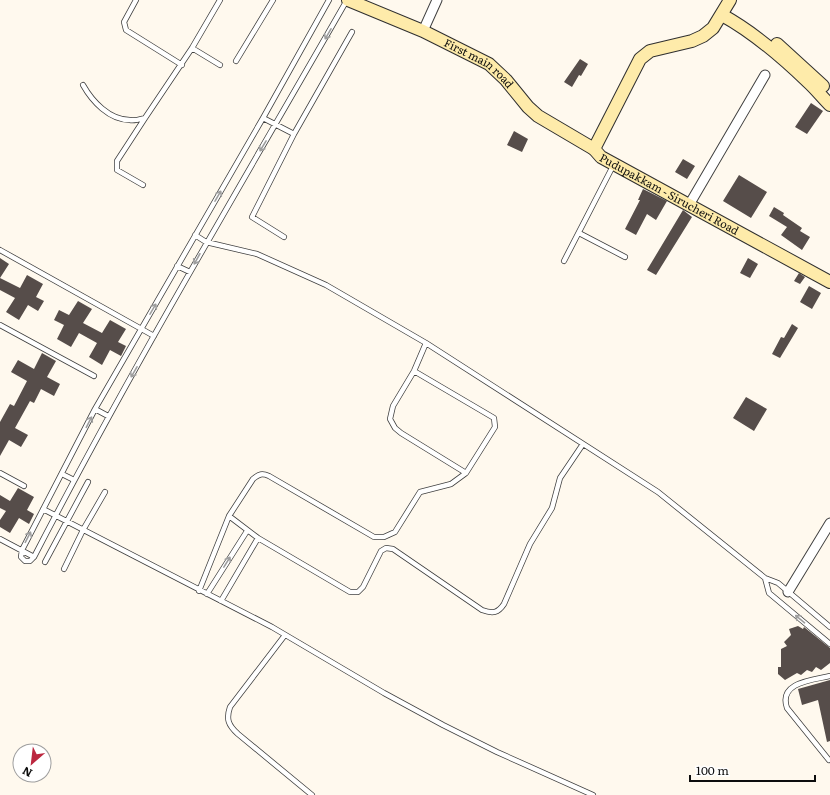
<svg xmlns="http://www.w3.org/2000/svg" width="830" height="795" font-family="Literata,serif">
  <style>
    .building { fill: #564d4a }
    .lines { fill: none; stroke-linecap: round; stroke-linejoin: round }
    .lane-casing { stroke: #404040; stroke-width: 6 }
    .street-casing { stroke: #404040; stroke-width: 11 }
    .secondary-casing { stroke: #2f2f2f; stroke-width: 14 }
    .lane { stroke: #fff; stroke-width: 4.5 }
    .street { stroke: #fff; stroke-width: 9 }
    .secondary { stroke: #feebaa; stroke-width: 12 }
    .oneway { stroke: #9e9e9e }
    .labels { text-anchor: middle; stroke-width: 4; stroke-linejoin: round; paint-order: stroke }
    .street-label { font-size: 11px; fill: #0d0d0d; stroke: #fff }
  </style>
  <rect width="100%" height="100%" fill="#fff9ee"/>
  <path class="building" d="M580,59l8,5 -7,12 -2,-1 -7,12 -8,-5z
    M811,103l12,8 -16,23 -12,-7z
    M514,131l14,8 -6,13 -15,-7z
    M683,159l12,7 -8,13 -12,-7z
    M739,175l28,17 -16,26 -28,-17z
    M643,189l24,12 -11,19 -9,-6 -11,21 -11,-6 15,-29h-2z
    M774,207l10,6 -1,2 19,13 -2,3 10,6 -8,13 -21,-15 6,-8 -18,-11z
    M683,210l9,7 -36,58 -9,-5z
    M0,258l9,6 -9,14 20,10 7,-13 16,9 -7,13 8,4 -6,10 -10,-6 -9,15 -13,-8 9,-14 -15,-8z
    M748,258l10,6 -8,14 -10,-5z
    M799,273l6,4 -5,7 -6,-3z
    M809,286l12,7 -9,16 -12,-7z
    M78,301l14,8 -9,14 19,10 8,-13 16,9 -8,13 8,4 -5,10 -11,-6 -8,15 -13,-8 8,-14 -18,-10 -8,14 -14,-8 7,-14 -10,-5 5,-10 10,5z
    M792,324l6,4 -18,30 -8,-4 9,-17 3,1z
    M42,353l14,8 -9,16 13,7 -6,12 -13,-7 -7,14 -4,-2 -15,27 13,7 -7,12 -12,-7 -9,16v-34l10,-18 4,2 13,-25 -16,-9 7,-12 16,9z
    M746,397l21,12 -13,22 -21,-13z
    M18,488l16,9 -7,13 7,4 -5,10 -10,-6 -9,15 -10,-6v-7l6,-9 -6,-3v-13l10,6z
    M798,626l5,3 1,-2 26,21v15l-9,7 -5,-3 -4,5 -5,-2 -6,5 -4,-2 -12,7 -7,-6v-7h3v-18l6,-3 -3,-4 7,-7 -2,-6z
    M830,680v61l-3,1 -9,-42 -16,5 -4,-16z"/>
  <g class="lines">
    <defs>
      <path id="lane" d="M136,0l-12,22 2,8 56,35
        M329,0l-66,118 -168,291 -73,141 -1,7 4,4h5l4,-4c98,-190 207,-372 313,-557
        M192,48l28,17
        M236,61l37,-61
        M83,85c9,16 26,35 47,35 4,1 11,-1 15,-2l47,-70 28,-48
        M263,118l31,16 -42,83 32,20
        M294,134l58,-102
        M143,185l-26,-15v-9l28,-43
        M579,233l46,24
        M195,235l11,7 51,12 69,31 100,58 232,149 107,86 13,5 52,44
        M0,250l154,86
        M564,261l50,-97
        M177,266l13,6
        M0,325l94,51
        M426,343l-12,28 -21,35 -3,13 5,9 6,5 65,40
        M95,409l13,7
        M0,473l24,13
        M62,474l12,6
        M43,509l229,118 112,66 59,32 54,27 96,43
        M229,516l29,22 92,54h8l5,-5 18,-36 5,-3 7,1 89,61c11,4 16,3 22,-6l26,-60 22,-36 8,-30 23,-34
        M0,539l34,18
        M45,562l43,-80
        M64,569l19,-39 22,-38
        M765,578l4,15 61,51
        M199,591l30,-75 24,-37c6,-5 9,-6 16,-3l105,61h10l11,-5 25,-40 31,-8 15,-11 29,-46 -1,-9 -80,-47
        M207,594l40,-63
        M221,601l37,-63
        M285,635l-55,72c-4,12 -2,18 8,27l74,61
        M829,760l-42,-52c-9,-26 26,-28 43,-32"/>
      <path id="street" d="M423,31l14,-31
        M689,205l76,-130
        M788,592l42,-69"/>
      <g id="secondary">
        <path id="s1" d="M348,0l75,31 66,33 17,16 22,27 10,9 56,33"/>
        <path id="s2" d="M730,0l-17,28 -10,8 -11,5 -42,10 -10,8 -46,90 7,8 229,125"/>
        <path d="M722,15c31,17 59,41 85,66 8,7 15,16 23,24"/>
        <path d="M777,44l46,42"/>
      </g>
    </defs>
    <use href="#lane" class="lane-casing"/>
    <use href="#street" class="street-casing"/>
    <use href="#secondary" class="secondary-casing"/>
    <use href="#lane" class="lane"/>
    <use href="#street" class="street"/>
    <use href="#secondary" class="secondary"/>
  </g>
  <defs><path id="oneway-shaft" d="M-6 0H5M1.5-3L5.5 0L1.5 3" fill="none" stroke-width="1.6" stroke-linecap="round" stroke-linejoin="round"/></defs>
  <g class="oneway">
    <use href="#oneway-shaft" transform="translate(328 34) rotate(120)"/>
    <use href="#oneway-shaft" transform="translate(263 146) rotate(121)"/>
    <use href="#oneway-shaft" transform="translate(218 196) rotate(-60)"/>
    <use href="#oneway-shaft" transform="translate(197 259) rotate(119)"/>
    <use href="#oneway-shaft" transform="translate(153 309) rotate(-60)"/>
    <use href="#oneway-shaft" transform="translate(134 372) rotate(120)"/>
    <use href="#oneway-shaft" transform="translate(89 422) rotate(-63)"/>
    <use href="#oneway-shaft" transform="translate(28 537) rotate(-63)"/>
    <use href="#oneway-shaft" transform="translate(227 562) rotate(-58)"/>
    <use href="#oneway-shaft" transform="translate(800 619) rotate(-140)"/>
  </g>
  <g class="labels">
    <g class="street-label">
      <text dy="4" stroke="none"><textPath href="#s1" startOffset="146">First main road</textPath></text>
      <text dy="4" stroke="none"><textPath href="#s2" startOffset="303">Pudupakkam - Sirucheri Road</textPath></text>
    </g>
  </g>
  <g transform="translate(32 763) rotate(208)"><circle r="19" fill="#ffffff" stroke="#9e9e9e"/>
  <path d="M0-3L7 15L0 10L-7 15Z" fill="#bc273f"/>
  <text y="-6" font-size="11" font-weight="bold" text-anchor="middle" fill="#0d0d0d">N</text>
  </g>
  <path d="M690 775v6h125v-6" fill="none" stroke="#0d0d0d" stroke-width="2"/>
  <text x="696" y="775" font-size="12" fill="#0d0d0d" stroke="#ffffff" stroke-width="3" paint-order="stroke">100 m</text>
</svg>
